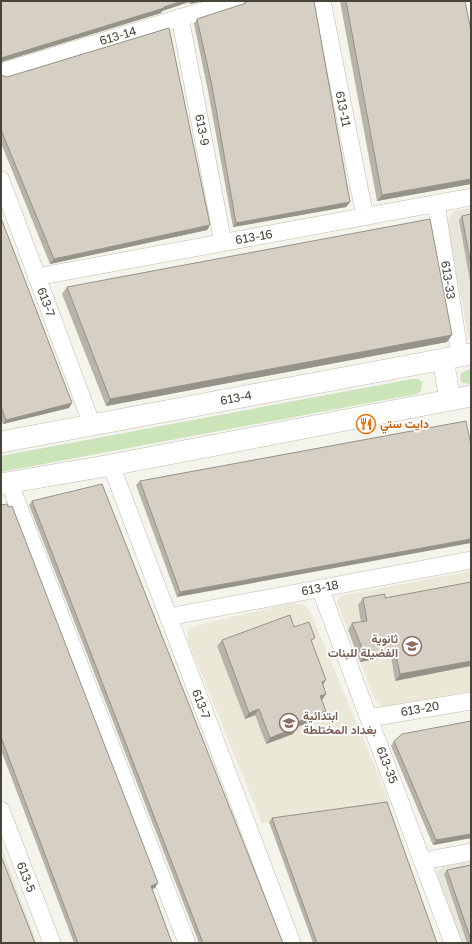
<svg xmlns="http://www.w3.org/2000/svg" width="472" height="944" font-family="'Golos Text',Vazirmatn,sans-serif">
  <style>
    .residential { fill: #e8e5db }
    .education { fill: #ece8d8 }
    .green { fill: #cce4ba }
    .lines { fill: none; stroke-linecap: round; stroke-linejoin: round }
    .minor-casing { stroke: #bfbbaf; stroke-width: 18 }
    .tertiary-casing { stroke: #bfbbaf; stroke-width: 22 }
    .minor { stroke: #fff; stroke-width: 17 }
    .tertiary { stroke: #fff; stroke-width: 21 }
    .wall { fill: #b7b3a8 }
    .shaded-wall { fill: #959288 }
    .building { fill: #d5d0c3; stroke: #959288 }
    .labels { text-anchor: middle; stroke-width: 3.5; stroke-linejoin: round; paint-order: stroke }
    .street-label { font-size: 12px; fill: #48443a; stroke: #fff }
    .food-label { font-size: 12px; font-weight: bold; fill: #c56008; stroke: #fff; text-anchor: start }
    .education-label { font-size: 12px; font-weight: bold; fill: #785e54; stroke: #fff; text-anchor: end }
  </style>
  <rect width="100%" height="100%" fill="#f4f3ec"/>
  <path class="residential" d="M471,208v134l-3,-7 -21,-112 3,-7 5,-5z
    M1,846l36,97h-36z
    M471,861v82h-11l-24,-65 2,-7 5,-5z"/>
  <path class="education" d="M471,571v120l-86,16 -5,-1 -5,-6 -38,-98 3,-6z
    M290,603l15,2 6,9 80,191 -129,18 -74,-182v-12l6,-3z"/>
  <path class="green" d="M471,369v15l-9,-1 -2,-5 1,-5z
    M412,379h7l3,3 -1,9 -5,3 -415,78v-16z"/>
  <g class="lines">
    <defs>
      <path id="minor" d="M322,1l43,216
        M180,17l43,226
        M1,72l235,-71
        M1,180l91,245
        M436,204l24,152
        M36,277l435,-80
        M111,465l181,478
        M9,482l178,461
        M320,588l133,355
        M168,617l303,-57
        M369,718l102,-17
        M1,810l51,133
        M423,861l48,-9"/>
      <path id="tertiary" d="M443,359l7,41
        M1,442l470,-88
        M1,484l110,-19 360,-69"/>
    </defs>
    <use href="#minor" class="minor-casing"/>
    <use href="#tertiary" class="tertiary-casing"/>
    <use href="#minor" class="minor"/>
    <use href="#tertiary" class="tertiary"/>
  </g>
  <path class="wall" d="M1,1h202l-13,3 -1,-2 -27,9 -1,2 -160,49z
    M245,1h69l36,201 -4,5 -113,20 -25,-136 -14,-67 3,-5 47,-15z
    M340,1h125l6,30v153l-94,17z
    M1,75l209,150 -3,5 -157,34 -49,-121z
    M471,214v73l-12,-67 3,-4z
    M1,218l68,190 -66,16 -2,-5z
    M67,287l380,55 -341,64 -44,-112z
    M466,421l-289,176 -41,-112 4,-4z
    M32,501l251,442h-84l-170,-438z
    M1,505l154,383 -3,1 20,54h-98l-73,-193z
    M471,582l-76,99 -4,-25 -31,6 -12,-32 4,-7 9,-1 -3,-17 5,-7h22z
    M294,627l29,58 -1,15 4,11 -4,7 -25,9 -4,7 -27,10 -11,-29 -10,4 -28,-73 5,-6z
    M471,721v117l-38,7 -42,-99 3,-5z
    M272,818l165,125h-124l-44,-121z
    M471,865v78h-4l-23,-69 3,-4z"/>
  <path class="shaded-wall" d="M182,1h8l-1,1 -27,9 -1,2 -160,49v-4z
    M192,1h11l-13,3z
    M471,179v5l-94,17 5,-6z
    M350,202l-4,5 -113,20 3,-4z
    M210,225l-3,5 -157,34 4,-5z
    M452,335l-5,7 -341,64 4,-7z
    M72,403l-3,5 -66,16 3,-4z
    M471,539v4l-294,54 3,-5z
    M395,650l-4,6 -31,6 5,-7z
    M471,661v5l-76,15 5,-7z
    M326,680l-4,6v-4z
    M326,694l-4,6 -2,-4z
    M259,709l-4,6 -10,4 4,-6z
    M326,711l-4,7 -31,11 4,-6z
    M297,727l-4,7 -27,10 4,-6z
    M471,834v4l-38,7 3,-5z
    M158,883l-3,5 -7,2 3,-4z"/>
  <path class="building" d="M1,1h181l-18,6v1l-163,50z
    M247,1h67l36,201 -114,21 -24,-137 -15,-67 49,-16z
    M346,1h119l6,30v148l-89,16z
    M169,28l41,197 -156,34 -53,-129v-55l6,2z
    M471,214v52l-9,-50z
    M1,218l71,185 -66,17 -5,-14z
    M430,219l22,116 -342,64 -43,-112z
    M466,421l5,24v94l-291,53 -40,-111z
    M102,484l181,459h-80l-171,-442z
    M7,504l1,3 4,-1 146,377 -7,3 21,57h-94l-77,-206v-232z
    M471,582v79l-71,13 -5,-24 -30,5 -13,-32 15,-2 -4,-23 22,-4v4z
    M290,615l4,12 15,-5 6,16 -4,2 15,40 -4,2 4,12 -6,2 6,15 -31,12 2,4 -27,11 -11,-29 -10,4 -27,-73z
    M471,721v113l-35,6 -42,-99 8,-7z
    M387,802l50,141h-120l-45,-125z
    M1,856l34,87h-34z
    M471,865v75l-24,-70z"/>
  <defs>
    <symbol id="restaurant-ring" viewBox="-11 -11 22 22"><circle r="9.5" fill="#fff" stroke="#e8710a" stroke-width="1.5"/><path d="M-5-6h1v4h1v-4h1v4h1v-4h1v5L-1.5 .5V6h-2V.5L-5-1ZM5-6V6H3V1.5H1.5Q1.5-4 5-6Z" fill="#e8710a"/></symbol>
    <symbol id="school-ring" viewBox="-11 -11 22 22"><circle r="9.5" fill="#fff" stroke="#8d6e63" stroke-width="1.5"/><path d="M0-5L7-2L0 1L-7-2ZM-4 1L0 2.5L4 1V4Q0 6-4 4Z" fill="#8d6e63"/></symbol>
  </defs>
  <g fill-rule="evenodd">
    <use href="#restaurant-ring" x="355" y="413" width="22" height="22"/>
    <use href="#school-ring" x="401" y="635" width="22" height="22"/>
    <use href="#school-ring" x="278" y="712" width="22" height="22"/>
  </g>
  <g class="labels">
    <g class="street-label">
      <text transform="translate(118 36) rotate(-17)" y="4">613-14</text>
      <text transform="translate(343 109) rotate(79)" y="4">613-11</text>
      <text transform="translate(202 130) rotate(79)" y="4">613-9</text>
      <text transform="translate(254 237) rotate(-10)" y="4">613-16</text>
      <text transform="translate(448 280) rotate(81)" y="4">613-33</text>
      <text transform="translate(46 302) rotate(70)" y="4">613-7</text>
      <text transform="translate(236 398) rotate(-11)" y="4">613-4</text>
      <text transform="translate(320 588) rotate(-11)" y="4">613-18</text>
      <text transform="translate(201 704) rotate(69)" y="4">613-7</text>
      <text transform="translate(420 709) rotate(-10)" y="4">613-20</text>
      <text transform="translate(387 765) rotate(69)" y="4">613-35</text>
      <text transform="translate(26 877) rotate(69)" y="4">613-5</text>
    </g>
    <g class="food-label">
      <text x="380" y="428">دايت ستي</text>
    </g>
    <g class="education-label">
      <text x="398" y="643">ثانوية<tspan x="398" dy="14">الفضيلة للبنات</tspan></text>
      <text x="303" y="720" text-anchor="start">ابتدائية<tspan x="303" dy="14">بغداد المختلطة</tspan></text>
    </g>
  </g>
  <rect width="472" height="944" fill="none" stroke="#48443a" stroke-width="4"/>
</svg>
